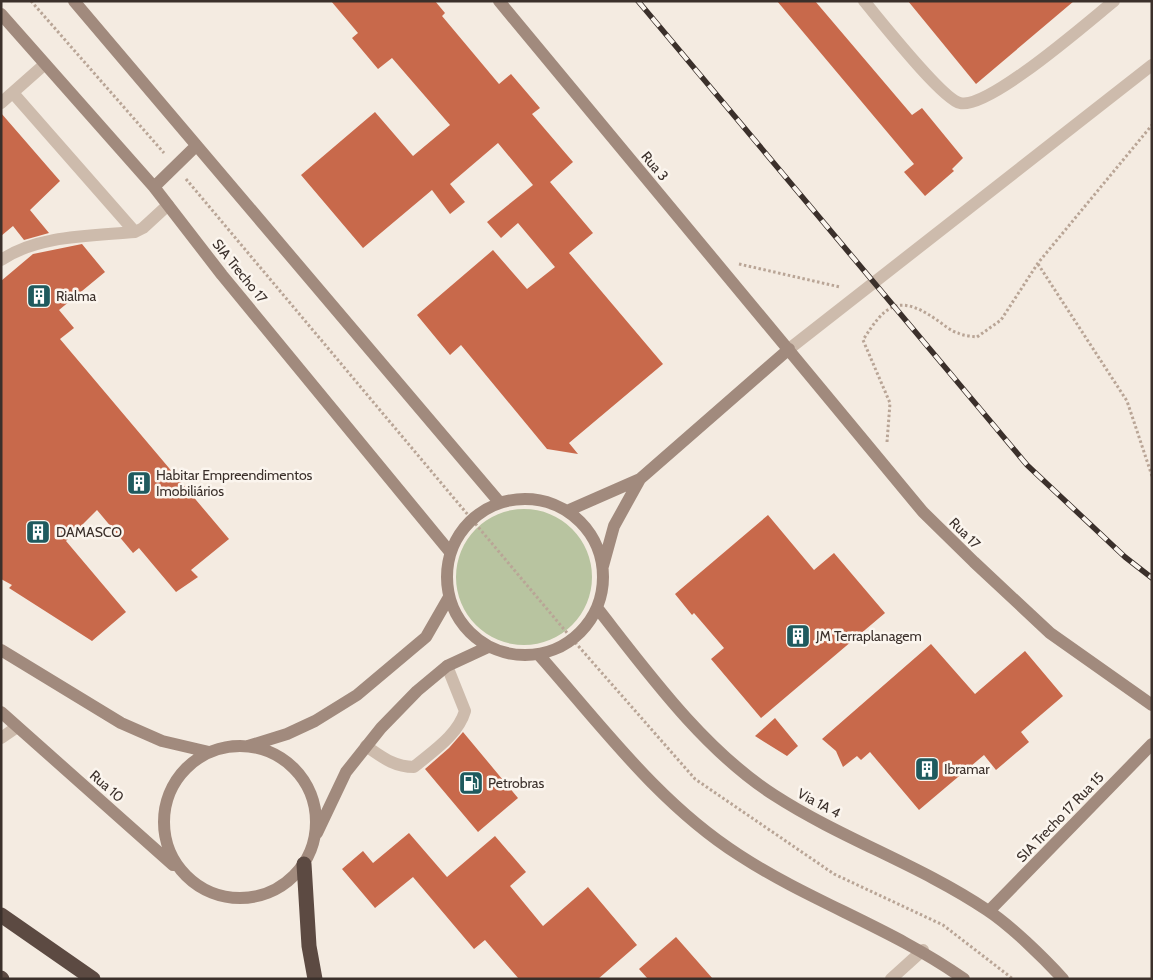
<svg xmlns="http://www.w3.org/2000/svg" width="1153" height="980" font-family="Cabin,sans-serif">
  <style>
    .green { fill: #b8c4a0 }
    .building { fill: #c8694b }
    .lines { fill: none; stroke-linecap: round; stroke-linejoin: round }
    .path { stroke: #b9a596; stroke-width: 3; stroke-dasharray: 2.5 2.5; stroke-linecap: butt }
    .lane { stroke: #cdbbac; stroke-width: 12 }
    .street { stroke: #cdbbac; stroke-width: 12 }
    .secondary { stroke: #a18a7d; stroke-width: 12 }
    .highway { stroke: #5c4a42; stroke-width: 15 }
    .rail-casing { stroke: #3b302b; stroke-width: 5.5 }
    .rail { stroke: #fbf5ee; stroke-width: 4; stroke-dasharray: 11; stroke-linecap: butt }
    .labels { text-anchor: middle; stroke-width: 5; stroke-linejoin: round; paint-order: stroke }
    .street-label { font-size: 14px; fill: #3b302b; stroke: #fbf5ee }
    .poi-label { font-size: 14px; fill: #3b302b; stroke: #fbf5ee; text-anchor: start }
  </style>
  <rect width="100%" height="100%" fill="#f4ebe1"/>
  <path class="green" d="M456 577a68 68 0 1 1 136 0a68 68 0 1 1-136 0Z"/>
  <path class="building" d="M331,1h104l10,12 -3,3 57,68 12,-10 29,34 -8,6 41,48 -23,20 43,51 -24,20 94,111 -94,79 9,11 -31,-5 -86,-104 -11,10 -33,-40 76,-65 34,39 28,-22 -37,-44 -17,15 -14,-16 46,-37 -35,-42 -48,41 15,18 -15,12 -18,-24 -69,58 -62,-73 74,-63 38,44 37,-31 -58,-67 -14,11 -26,-31 6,-5z
    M777,1h38l97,114 10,-7 41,50 -11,11 2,2 -29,25 -21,-24 10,-8z
    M908,1h166l-98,83z
    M1,113l59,68 -30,29 19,23 -25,7 -11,-14 -12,10z
    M82,244l23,28 -46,38 15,18 -14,11 169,200 -38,31 7,7 -22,15 -37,-44 -6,5 -36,-43 -31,31 60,71 -34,29 -83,-53 3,-3 -11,-6v-298l32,-27z
    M768,515l46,55 20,-17 51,60 -124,105 -50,-59 13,-11 -30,-35 -2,2 -17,-21z
    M931,644l44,50 50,-43 38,45 -42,36 8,10 -33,28 -12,-15 -65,55 -49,-58 -9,8 -4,-4 -14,11 -7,-16 -14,-12z
    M775,718l23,28 -11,10 -32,-20z
    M463,732l55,66 -40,34 -53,-63 24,-21z
    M409,833l38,44 48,-41 31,36 -16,14 33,40 45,-39 49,58 -39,34h-79l-34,-39 -11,9 -61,-72 -38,31 -33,-39 21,-18 10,12z
    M676,937l37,42h-65l-9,-10z"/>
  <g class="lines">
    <path class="path" d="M31,1l133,152
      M186,179l387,461 122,139 139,95 109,51 70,54
      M739,264l101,23
      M1038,264l89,137 25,75
      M887,442l3,-39 -27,-63c21,-33 34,-47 71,-22 8,5 16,13 24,15 5,3 13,3 19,4l24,-17 37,-57 114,-138"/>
    <path class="lane" d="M864,1c16,19 78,98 96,102 28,7 129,-82 154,-102
      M13,93l122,139
      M1,103l44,-39
      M1,260c37,-25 90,-24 134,-28l8,-4 25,-23
      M1,738l16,-11
      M366,746c16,11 28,21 48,21 19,-16 44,-32 51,-56l-18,-45
      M891,979l32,-29"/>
    <path class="street" d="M789,349l363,-284"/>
    <path class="secondary" d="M74,1l426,502
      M499,1l424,511 51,50 76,71 102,72
      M1,14l153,173 68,88 228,277
      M154,187l42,-41
      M447 577a78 78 0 1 1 156 0a78 78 0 1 1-156 0Z
      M567,511l73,-32 149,-130
      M603,566l11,-40 26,-47
      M598,609c50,64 106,141 176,186 68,44 146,70 213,115 23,15 57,48 76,69
      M1,650l120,73 41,18 47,11
      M539,655c62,70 120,149 200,200 72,47 155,74 225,124
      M1,712l172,153
      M248,746l39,-12 28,-13 42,-26 69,-58 23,-40
      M164 822a76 76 0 1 1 152 0a76 76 0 1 1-152 0Z
      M317,833l29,-61 35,-44 36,-37 30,-25 41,-19
      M989,911l163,-167"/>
    <path class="highway" d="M304,864l5,82 6,33
      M1,915l92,64
      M1,978l1,1"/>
    <defs>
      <path id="rail" d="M638,1l389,464 98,92 27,21"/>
    </defs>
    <use href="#rail" class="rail-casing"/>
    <use href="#rail" class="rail"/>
  </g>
  <defs>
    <symbol id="building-square" viewBox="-11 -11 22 22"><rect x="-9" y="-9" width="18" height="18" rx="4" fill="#1f5a5e" stroke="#fbf5ee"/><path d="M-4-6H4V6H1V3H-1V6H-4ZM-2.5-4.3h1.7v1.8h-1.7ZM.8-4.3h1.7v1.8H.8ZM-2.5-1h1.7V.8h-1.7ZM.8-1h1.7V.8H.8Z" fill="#fff"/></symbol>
    <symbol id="fuel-square" viewBox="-11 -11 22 22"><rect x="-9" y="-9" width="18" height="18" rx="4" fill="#1f5a5e" stroke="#fbf5ee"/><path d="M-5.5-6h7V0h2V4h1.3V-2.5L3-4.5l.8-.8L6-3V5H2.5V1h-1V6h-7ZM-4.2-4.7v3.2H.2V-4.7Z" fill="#fff"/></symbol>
  </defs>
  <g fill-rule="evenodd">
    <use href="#building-square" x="25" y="282" width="28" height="28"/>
    <use href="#building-square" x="125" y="469" width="28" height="28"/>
    <use href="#building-square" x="24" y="518" width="28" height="28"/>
    <use href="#building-square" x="784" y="622" width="28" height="28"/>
    <use href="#building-square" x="913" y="755" width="28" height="28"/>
    <use href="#fuel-square" x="457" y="769" width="28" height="28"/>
  </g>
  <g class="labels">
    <g class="street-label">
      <text transform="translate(655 166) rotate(50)" y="5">Rua 3</text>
      <text transform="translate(240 271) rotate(51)" y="5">SIA Trecho 17</text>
      <text transform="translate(965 533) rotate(45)" y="5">Rua 17</text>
      <text transform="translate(107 786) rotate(41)" y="5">Rua 10</text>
      <text transform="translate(819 803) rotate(28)" y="5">Via 1A 4</text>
      <text transform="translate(1060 817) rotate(-46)" y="5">SIA Trecho 17 Rua 15</text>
    </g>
    <g class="poi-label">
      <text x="56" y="301">Rialma</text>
      <text x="156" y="480">Habitar Empreendimentos<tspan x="156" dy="16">Imobiliários</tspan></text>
      <text x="56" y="537">DAMASCO</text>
      <text x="816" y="641">JM Terraplanagem</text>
      <text x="944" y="774">Ibramar</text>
      <text x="488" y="788">Petrobras</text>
    </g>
  </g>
  <rect width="1153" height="980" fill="none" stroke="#3b302b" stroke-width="5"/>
</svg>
